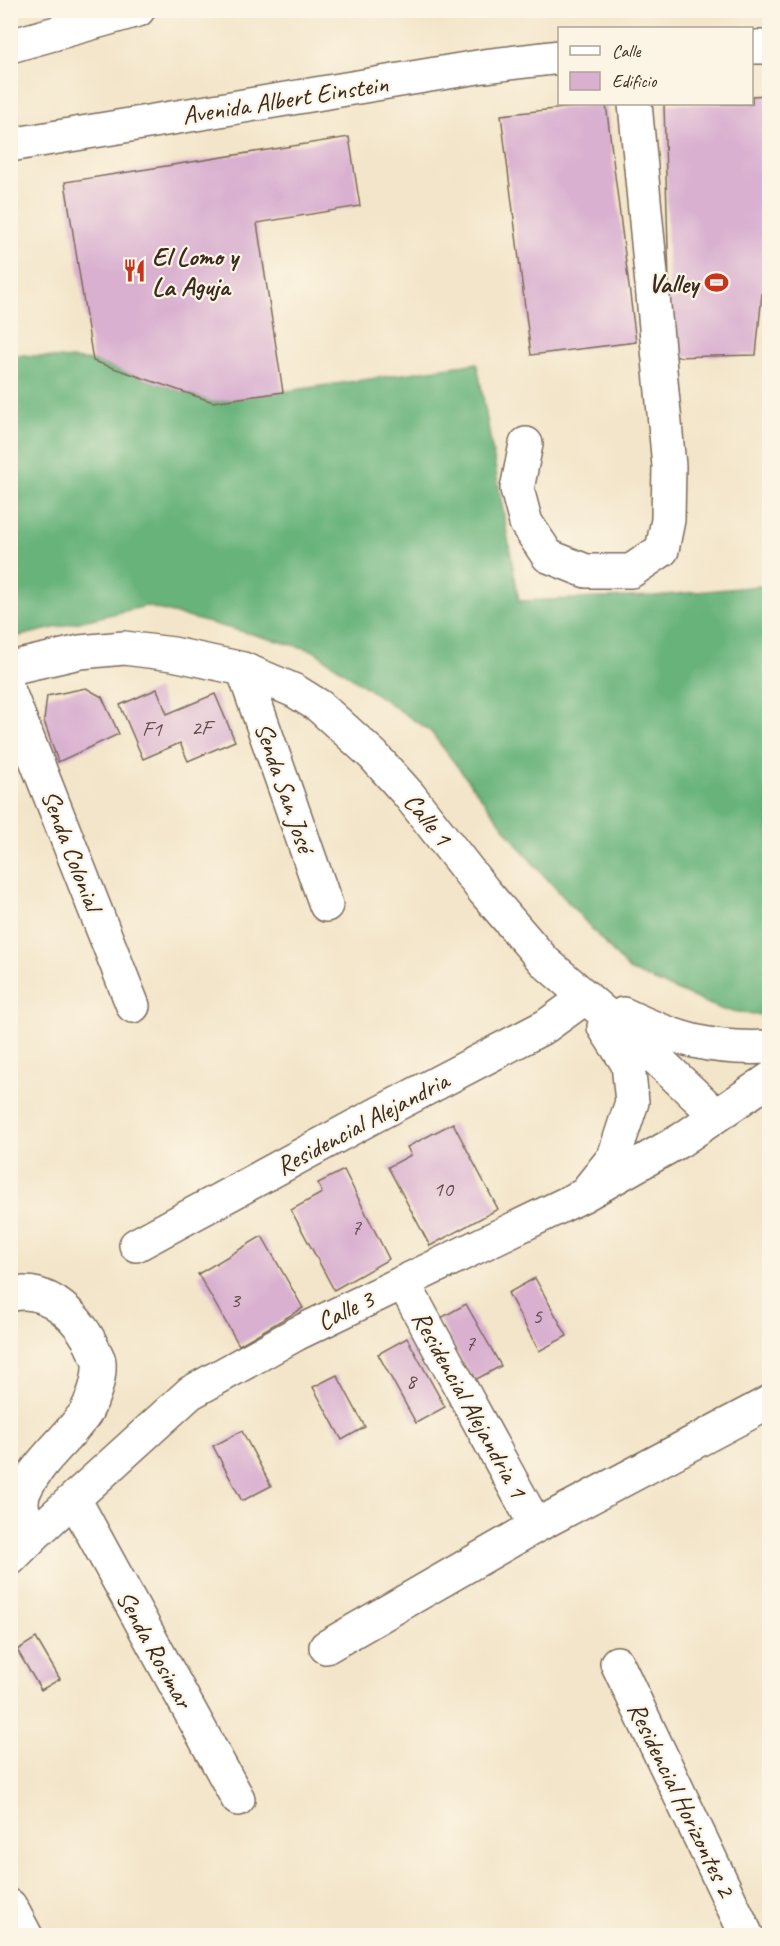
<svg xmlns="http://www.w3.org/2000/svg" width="780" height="1946" font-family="Caveat,sans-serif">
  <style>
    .forest { fill: #68b37a; stroke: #526e4c; stroke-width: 1.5 }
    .building { fill: #d9b0d0 }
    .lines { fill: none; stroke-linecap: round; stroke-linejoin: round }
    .minor-casing { stroke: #7b6b5a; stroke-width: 36 }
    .minor { stroke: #fff; stroke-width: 33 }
    .labels { text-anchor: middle; stroke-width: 4.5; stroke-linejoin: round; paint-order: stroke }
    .number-label { font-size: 22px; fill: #624c4a }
    .street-label { font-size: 26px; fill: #3b2a1e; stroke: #fcf5e5 }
    .poi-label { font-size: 26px; font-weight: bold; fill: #3b2a1e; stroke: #fcf5e5; text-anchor: start }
  </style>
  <rect width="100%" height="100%" fill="#fcf5e5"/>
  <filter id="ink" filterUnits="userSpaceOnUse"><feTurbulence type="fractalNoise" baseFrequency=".0167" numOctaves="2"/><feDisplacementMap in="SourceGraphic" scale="12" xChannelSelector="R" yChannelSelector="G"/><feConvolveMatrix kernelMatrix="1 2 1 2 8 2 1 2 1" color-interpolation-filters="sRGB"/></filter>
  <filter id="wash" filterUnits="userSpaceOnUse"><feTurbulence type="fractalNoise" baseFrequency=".008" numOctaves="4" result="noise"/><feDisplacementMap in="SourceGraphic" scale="24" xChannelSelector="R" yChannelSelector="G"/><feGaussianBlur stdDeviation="1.35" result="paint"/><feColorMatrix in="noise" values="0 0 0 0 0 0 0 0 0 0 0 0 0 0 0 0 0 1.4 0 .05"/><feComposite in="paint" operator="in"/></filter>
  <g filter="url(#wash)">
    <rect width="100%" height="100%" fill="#f3e5c9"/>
    <path class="forest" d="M10,354l83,7 120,41 264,-39 42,238 136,-5 114,-11v431l-46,-6 -94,-40 -106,-118 -92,-120 -119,-82 -166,-44 -135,32z"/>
    <g id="blocks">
      <path class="building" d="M767,95l3,117 -14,143 -85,2 -7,-253h88v-8z
        M599,104h7l30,238 -105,13 -30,-240z
        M349,137l11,69 -103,17 26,169 -70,10 -120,-41 -28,-179z
        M86,688l16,9 17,37 -61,28 -14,-41 3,-25z
        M157,689l10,25 48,-20 20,47 -47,20 -8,-18 -37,16 -23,-54z
        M453,1123l45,86 -68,37 -42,-79 23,-12 -4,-8z
        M344,1170l45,89 -55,31 -43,-80 31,-17 -4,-10z
        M262,1236l41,72 -64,37 -41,-71z
        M535,1278l32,58 -28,15 -31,-58z
        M466,1304l35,62 -28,15 -34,-62z
        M407,1338l38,69 -29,16 -38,-69z
        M337,1375l28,52 -23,13 -29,-53z
        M242,1431l29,55 -29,15 -29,-55z
        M36,1638l24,41 -19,11 -24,-40z"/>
    </g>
  </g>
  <g filter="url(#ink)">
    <use href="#blocks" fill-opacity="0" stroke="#7b6b5a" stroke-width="1.5"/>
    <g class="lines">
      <defs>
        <path id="minor" d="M10,46l128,-36
          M752,47h18
          M10,145l474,-79 76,-9
          M526,444l-9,45 9,34 22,33 38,15h45l31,-21 6,-30 1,-54 -34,-362
          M10,668l70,-16 44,-4 49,6 70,15 52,22 24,15 54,49 36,40 75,96 60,70 114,99 58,55
          M243,669l83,236
          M10,694l123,312
          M623,1014c53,25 86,36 147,33
          M590,1187l24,-30 18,-55 -4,-38 -24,-37
          M136,1245l238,-129 172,-90 40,-29
          M403,1282l133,244
          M10,1295c37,-11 72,25 84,56 2,3 5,8 5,12 1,16 -6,36 -13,49 -3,6 -10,12 -14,18 -15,17 -40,41 -48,62 -6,16 2,28 12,41
          M74,1499l164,300
          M10,1559l26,-26 154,-140 106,-59 286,-138 99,-56 89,-61
          M326,1647l210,-121 234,-124
          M617,1663l130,273
          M10,1906l16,30"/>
      </defs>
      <use href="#minor" class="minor-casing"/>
      <use href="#minor" class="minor"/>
    </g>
  </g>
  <defs>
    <symbol id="restaurant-bare" viewBox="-9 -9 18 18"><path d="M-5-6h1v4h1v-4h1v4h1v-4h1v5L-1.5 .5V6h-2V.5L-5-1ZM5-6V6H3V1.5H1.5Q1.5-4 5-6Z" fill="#c8321e" stroke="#fcf5e5" stroke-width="2.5" paint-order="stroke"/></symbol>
    <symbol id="stadium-bare" viewBox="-9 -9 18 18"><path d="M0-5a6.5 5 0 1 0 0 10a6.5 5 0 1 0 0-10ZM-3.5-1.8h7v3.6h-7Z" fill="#c8321e" stroke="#fcf5e5" stroke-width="2.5" paint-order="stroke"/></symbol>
  </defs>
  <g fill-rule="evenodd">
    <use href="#restaurant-bare" x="118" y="254" width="33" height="33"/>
    <use href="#stadium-bare" x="700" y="266" width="33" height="33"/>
  </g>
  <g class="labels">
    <g class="number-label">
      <text x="201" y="735">2F</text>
      <text x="152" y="736">F1</text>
      <text x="443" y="1196">10</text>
      <text x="356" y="1234">7</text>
      <text x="235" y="1307">3</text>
      <text x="537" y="1323">5</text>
      <text x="470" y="1350">7</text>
      <text x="411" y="1388">8</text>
    </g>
    <g class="street-label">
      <text transform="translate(285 99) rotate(-9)" y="9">Avenida Albert Einstein</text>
      <text transform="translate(285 787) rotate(71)" y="9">Senda San José</text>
      <text transform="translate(428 819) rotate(51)" y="9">Calle 1</text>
      <text transform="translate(72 850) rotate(69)" y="9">Senda Colonial</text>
      <text transform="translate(362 1123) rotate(-28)" y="9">Residencial Alejandria</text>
      <text transform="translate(345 1310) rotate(-26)" y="9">Calle 3</text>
      <text transform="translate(470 1404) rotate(61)" y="9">Residencial Alejandria 1</text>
      <text transform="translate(155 1649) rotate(61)" y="9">Senda Rosimar</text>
      <text transform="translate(682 1799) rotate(64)" y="9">Residencial Horizontes 2</text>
    </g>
    <g class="poi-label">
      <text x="152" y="265">El Lomo y<tspan x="152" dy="30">La Aguja</tspan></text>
      <text x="698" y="292" text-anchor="end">Valley</text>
    </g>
  </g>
  <rect width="780" height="1946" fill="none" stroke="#fcf5e5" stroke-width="36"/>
  <rect x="558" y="27" width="195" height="78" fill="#fcf5e5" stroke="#afa495" stroke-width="1.5"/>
  <rect x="570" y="46" width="30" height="9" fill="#ffffff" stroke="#afa495" stroke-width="1.5"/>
  <text x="612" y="57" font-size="18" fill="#3b2a1e">Calle</text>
  <rect x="570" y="72" width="30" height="18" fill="#d9b0d0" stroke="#afa495" stroke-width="1.5"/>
  <text x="612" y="87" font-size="18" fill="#3b2a1e">Edificio</text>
</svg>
